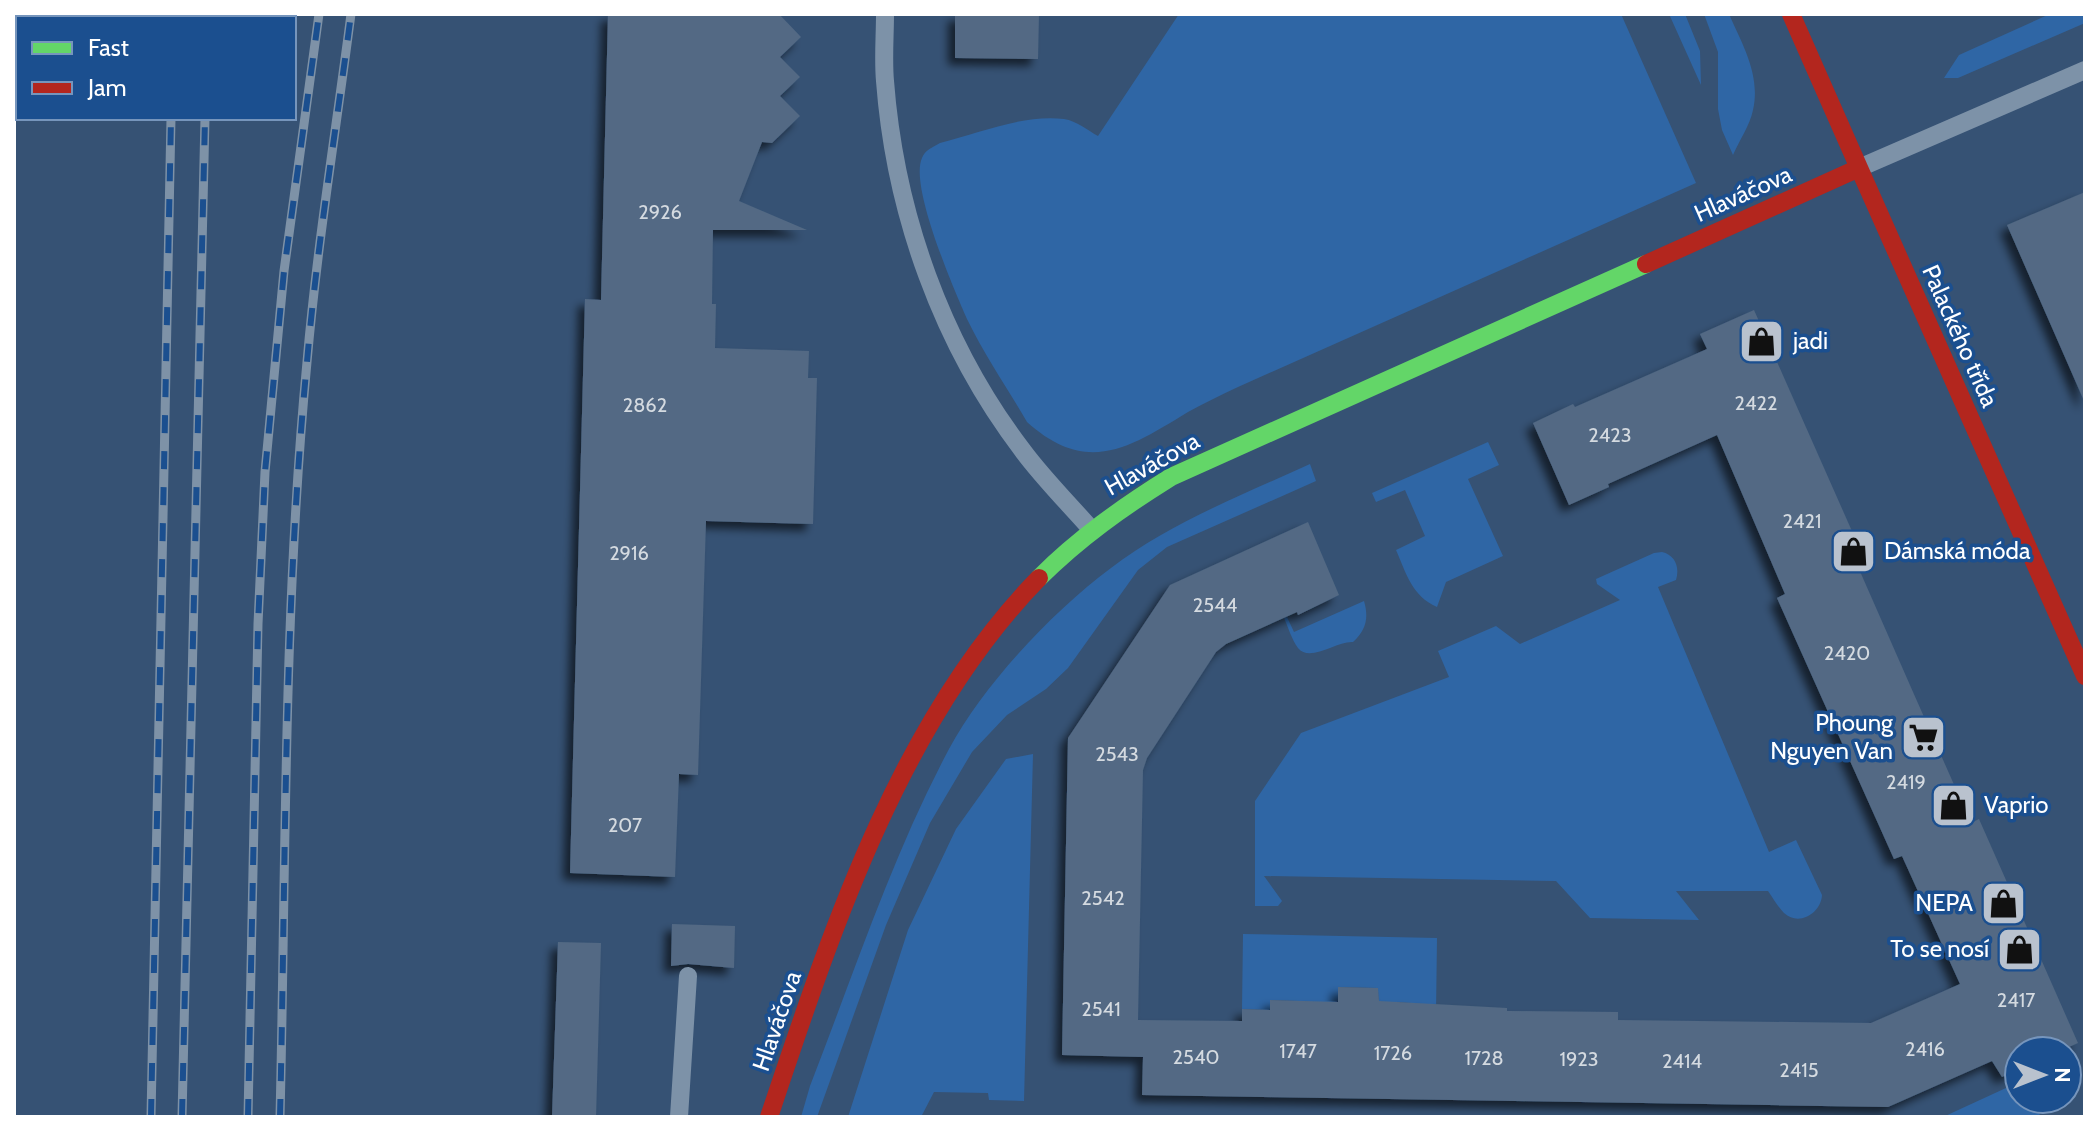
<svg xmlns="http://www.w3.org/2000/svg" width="2099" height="1131" font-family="Cabin,sans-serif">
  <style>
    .green { fill: #2f66a5 }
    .building { fill: #526984; filter: url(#shadow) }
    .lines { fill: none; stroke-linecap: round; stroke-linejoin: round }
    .lane { stroke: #7d92a8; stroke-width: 18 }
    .fast { stroke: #63d668; stroke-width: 18 }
    .jam { stroke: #b3261e; stroke-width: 18 }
    .rail-casing { stroke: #7e92a7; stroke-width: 9 }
    .rail { stroke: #1b4f8f; stroke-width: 6; stroke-dasharray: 18; stroke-linecap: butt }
    .labels { text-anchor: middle; stroke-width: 7; stroke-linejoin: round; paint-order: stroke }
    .number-label { font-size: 20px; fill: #d4dae0 }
    .street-label { font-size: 24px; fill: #fff; stroke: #1b4f8f }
    .poi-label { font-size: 24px; fill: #fff; stroke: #1b4f8f; text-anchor: start }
  </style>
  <defs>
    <filter id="shadow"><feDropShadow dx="-7" dy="7" stdDeviation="4" flood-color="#0009"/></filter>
  </defs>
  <rect width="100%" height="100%" fill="#365274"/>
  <path class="green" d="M1179,14h442l75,169 -458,204c-17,8 -34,16 -50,25 -59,36 -101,64 -161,10 -19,-33 -42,-66 -59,-101 -13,-29 -59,-135 -46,-163 3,-8 11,-11 18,-15 39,-10 84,-29 124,-24 13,2 23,11 34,17z
    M1669,14h16l15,37 1,34z
    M1704,14h25c13,30 32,61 24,96 -3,15 -14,31 -20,45l-11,-25 -4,-21v-57z
    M2050,14h35v9l-127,55h-14l15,-23z
    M1488,442l11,23 -31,14 35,77 -57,26 -9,25c-25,-11 -31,-34 -41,-57l29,-14 -20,-46 -29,12 -4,-9z
    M1310,464l6,17 -149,66 -29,23 -70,98 -22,21 -39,26 -35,37 -42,71 -44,102 -69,192h-16l9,-31c44,-113 82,-230 139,-337 35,-65 103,-137 162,-181 59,-45 131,-73 199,-104z
    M1662,552c13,3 18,15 14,28l-18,7 111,265 27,-12 26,55c-1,18 -23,32 -38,18 -6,-6 -11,-15 -16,-22h-92l23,29 -109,-2 -34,-37 -292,-5 18,25 -4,5h-23v-105l46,-68 148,-56 -11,-26 58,-25 24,18 100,-44 -23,-16 -1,-5 58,-26z
    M1364,601c5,17 2,29 -11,41 -17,-1 -43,21 -55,6 -6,-8 -10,-21 -14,-30l3,-1 7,15z
    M1033,754l-9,347 -35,-1 -1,-7 -54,-1 -13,25h-73l60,-187 48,-101 50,-70z
    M1243,934l194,4 -1,75h-25v-10l-16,-1 -16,10 -1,-24 -39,-1 -1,24 -38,-10 -30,-1v10l-28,-1z
    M2019,1082v17h24l-4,18h-96z"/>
  <path class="building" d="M608,14h171l22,23 -21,20 20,20 -20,19 20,20 -28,27 -10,-1 -23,59 68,29h-94l-1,74h4l-1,44 94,3 -1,27h9l-4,146 -107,-3 -8,254 -19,-1 -4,103 -105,-4 15,-574 16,1z
    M955,14h84l-1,45 -83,-1z
    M2085,192v211l-78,-178z
    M1754,310l109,246 -8,4 58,132 58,131 8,-4 99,224 -18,8h-41v18l-17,8 -10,-16 -104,46 -746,-12 1,-38 -81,-2 6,-317 102,-153 138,-63 31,73 -41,20 -1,-3 -71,32 -10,8 -69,106 -4,12 -5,250 104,1v-12l28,1v-10l68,2v-15l40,1 1,13 128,7v3l111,1v8l253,3 89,-39 -58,-128 -8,3 -117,-261 8,-4 -68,-159 -109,49 1,3 -40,18 -36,-82 40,-19 2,3 132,-58 -7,-15z
    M672,924l63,2 -1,42 -46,-4 -17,2z
    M558,942l43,1 -5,174h-44z"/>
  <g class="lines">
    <path class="lane" d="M885,14c0,22 -2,45 0,67 10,132 57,264 138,370 20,27 45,52 68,78
      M1859,168l226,-98
      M679,1117l9,-141"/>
    <path class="fast" d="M1039,578c40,-40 84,-71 132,-101l475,-213"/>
    <path class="jam" d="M1859,168l226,508
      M1646,264l213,-96 -68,-154
      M769,1117c62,-185 131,-397 270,-539"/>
    <defs>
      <path id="rail" d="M173,18v-4
        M207,18v-4
        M151,1117l20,-999
        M182,1117l23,-999
        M248,1117l10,-493 7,-152 19,-201 35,-257
        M280,1117c6,-251 3,-505 27,-755 10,-116 29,-232 44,-348"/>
    </defs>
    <use href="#rail" class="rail-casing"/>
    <use href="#rail" class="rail"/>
  </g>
  <defs>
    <symbol id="shop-square" viewBox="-11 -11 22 22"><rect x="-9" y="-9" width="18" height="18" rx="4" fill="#b9c2ce" stroke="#1b4f8f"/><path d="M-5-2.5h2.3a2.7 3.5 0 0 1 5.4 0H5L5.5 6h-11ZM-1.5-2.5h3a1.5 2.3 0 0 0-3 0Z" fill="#111"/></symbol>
    <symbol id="supermarket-square" viewBox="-11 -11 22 22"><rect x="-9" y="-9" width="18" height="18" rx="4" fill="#b9c2ce" stroke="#1b4f8f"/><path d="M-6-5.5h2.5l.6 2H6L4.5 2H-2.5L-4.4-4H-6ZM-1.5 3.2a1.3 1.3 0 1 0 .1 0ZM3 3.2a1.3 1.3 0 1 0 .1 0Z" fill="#111"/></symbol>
  </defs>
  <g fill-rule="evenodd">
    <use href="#shop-square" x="1736" y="316" width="51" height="51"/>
    <use href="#shop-square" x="1828" y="526" width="51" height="51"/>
    <use href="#supermarket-square" x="1898" y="712" width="51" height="51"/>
    <use href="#shop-square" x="1928" y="780" width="51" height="51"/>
    <use href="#shop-square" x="1978" y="878" width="51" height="51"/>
    <use href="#shop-square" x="1994" y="924" width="51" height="51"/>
  </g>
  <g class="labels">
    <g class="number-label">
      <text x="660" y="219">2926</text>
      <text x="1756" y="410">2422</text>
      <text x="645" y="412">2862</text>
      <text x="1610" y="442">2423</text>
      <text x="1802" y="528">2421</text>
      <text x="629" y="560">2916</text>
      <text x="1215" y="612">2544</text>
      <text x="1847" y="660">2420</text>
      <text x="1117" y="761">2543</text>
      <text x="1906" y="789">2419</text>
      <text x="625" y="832">207</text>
      <text x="1103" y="905">2542</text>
      <text x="2016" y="1007">2417</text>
      <text x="1101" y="1016">2541</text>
      <text x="1925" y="1056">2416</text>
      <text x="1298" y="1058">1747</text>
      <text x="1393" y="1060">1726</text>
      <text x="1196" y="1064">2540</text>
      <text x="1484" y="1065">1728</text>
      <text x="1579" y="1066">1923</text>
      <text x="1682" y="1068">2414</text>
      <text x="1799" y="1077">2415</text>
    </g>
    <g class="street-label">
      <text transform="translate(1743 194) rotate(-24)" y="8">Hlaváčova</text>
      <text transform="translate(1960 336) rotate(66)" y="8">Palackého třída</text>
      <text transform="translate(1152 464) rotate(-29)" y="8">Hlaváčova</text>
      <text transform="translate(777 1021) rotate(-71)" y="8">Hlaváčova</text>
    </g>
    <g class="poi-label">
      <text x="1793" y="349">jadi</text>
      <text x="1884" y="559">Dámská móda</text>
      <text x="1893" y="731" text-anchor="end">Phoung<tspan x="1893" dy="28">Nguyen Van</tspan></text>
      <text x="1984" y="813">Vaprio</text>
      <text x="1973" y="911" text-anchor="end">NEPA</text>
      <text x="1989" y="957" text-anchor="end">To se nosí</text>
    </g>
  </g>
  <rect width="2099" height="1131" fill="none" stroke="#ffffff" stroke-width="32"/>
  <rect x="16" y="16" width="280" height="104" fill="#1b4f8f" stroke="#7695bc" stroke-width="2"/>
  <rect x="32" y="42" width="40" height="12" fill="#63d668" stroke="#7695bc" stroke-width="2"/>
  <text x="88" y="56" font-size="24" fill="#ffffff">Fast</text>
  <rect x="32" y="82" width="40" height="12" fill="#b3261e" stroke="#7695bc" stroke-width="2"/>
  <text x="88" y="96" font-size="24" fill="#ffffff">Jam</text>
  <g transform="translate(2043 1075) rotate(90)"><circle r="38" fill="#1b4f8f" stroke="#7695bc" stroke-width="2"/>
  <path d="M0-6L14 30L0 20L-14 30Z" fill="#b9c2ce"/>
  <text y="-12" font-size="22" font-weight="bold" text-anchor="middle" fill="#ffffff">N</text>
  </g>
</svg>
